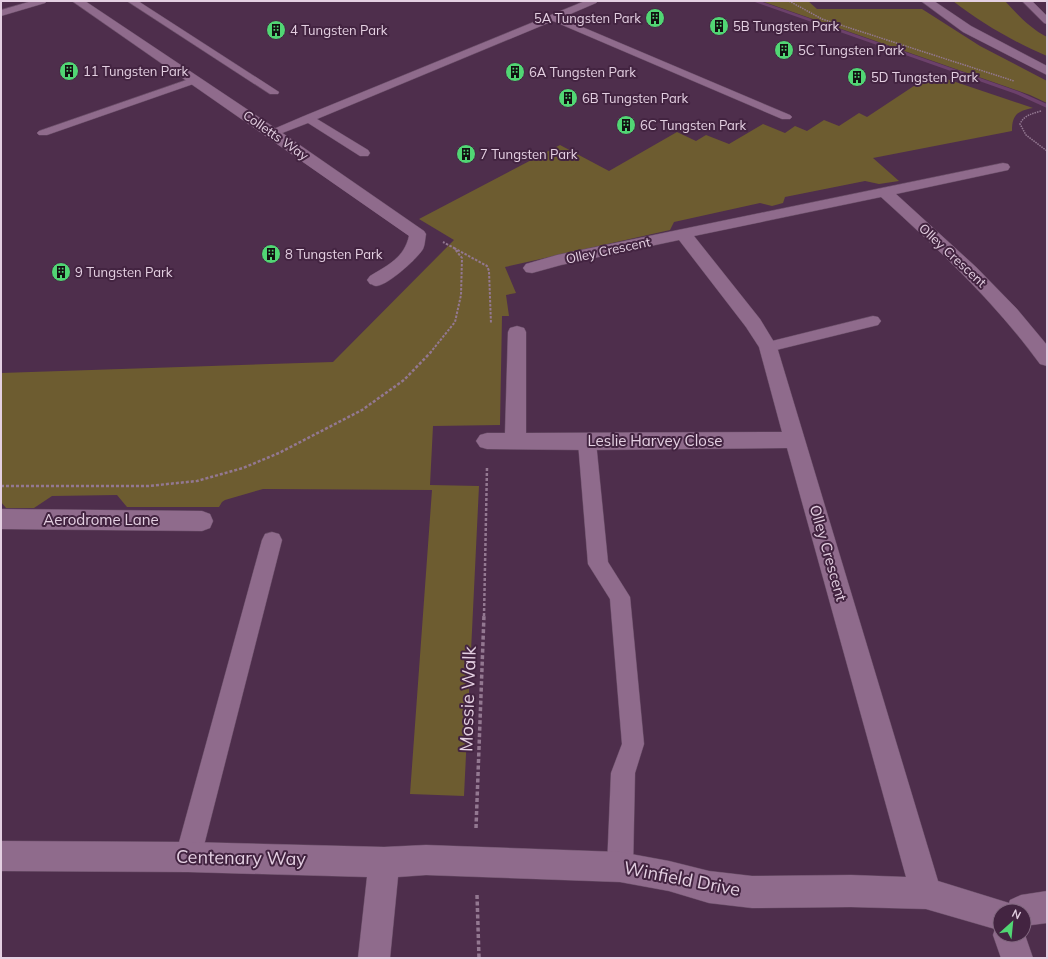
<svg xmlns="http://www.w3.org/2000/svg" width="1048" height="959" font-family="Mulish,sans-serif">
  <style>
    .green { fill: #6d5c30 }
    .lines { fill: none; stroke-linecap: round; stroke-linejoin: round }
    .stream { fill: #6c416b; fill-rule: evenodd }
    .lane-casing { stroke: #684d66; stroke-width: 1 }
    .street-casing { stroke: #684d66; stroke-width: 1 }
    .path-far3 { stroke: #937891; stroke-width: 1.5; stroke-dasharray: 1.5 1; stroke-linecap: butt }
    .path-far2 { stroke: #937891; stroke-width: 2; stroke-dasharray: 2.5 1.5; stroke-linecap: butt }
    .path-far1 { stroke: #937891; stroke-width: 2.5; stroke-dasharray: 3 2; stroke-linecap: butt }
    .path { stroke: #937891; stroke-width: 3.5; stroke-dasharray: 4 2.5; stroke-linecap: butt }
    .lane { fill: #8f6b8c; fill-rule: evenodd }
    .street { fill: #8f6b8c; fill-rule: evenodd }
    .labels { text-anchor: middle; stroke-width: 4; stroke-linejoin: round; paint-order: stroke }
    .far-poi-label { font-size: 13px; fill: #e4d0e2; stroke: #432441; text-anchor: start }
    .far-street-label { font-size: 13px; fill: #e4d0e2; stroke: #432441 }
    .street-label { font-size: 15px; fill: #e4d0e2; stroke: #432441 }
    .near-street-label { font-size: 18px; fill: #e4d0e2; stroke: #432441 }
  </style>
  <rect width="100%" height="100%" fill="#4e2e4c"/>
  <path class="green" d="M761,1h47l9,8h105l58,37 67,35v22l-17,-8z
    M953,1h52c13,14 25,27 42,36v19c-33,-14 -66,-33 -94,-55z
    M932,74l101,34c-16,3 -21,7 -21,23l-139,27 26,23 -20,3 -14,-3 -80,16 -2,6 -11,3 -12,-3 -86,19 -4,8 -165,37 11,26 -10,2 3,21h-7l-2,109 -67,1 -3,59 49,1 -15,310 -54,-2 22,-304 -169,-1 -38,11 -3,2 -3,5h-92l-10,-12 -65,1 -18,12h-28l-5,-6v-129l332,-11 121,-122 -35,-21 141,-74 49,26 68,-39 19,9 10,-6 23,9 34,-20 22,9 10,-7 12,5 17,-11 15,6 20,-13 8,4z"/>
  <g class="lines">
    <path class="stream" d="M752,1h8l260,91 27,12v4l-31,-14z"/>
    <defs>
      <path id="lane" d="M32,1h15l-2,2 -44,13v-6z
        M127,1h11l141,91 -1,2h-8z
        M585,1h13l-2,2 -35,15 229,97 2,2 -2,2h-8l-229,-98 -236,98 51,31 2,3 -2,3h-8l-52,-33 -31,12h-8l-2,-2 2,-2 35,-15z
        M1022,1h10l15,15v8l-3,-1z
        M195,77l4,1 1,2 -1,2 -152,53h-8l-2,-2 2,-2z
        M873,316l5,1 3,4 -3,4 -110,27 -5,-1 -3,-4 3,-4 5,-1z
        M587,435l6,2 3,5 12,120 22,35 14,147 -9,29 -2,94 -4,9 -9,4 -9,-4 -4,-9 4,-94 11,-29 -12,-145 -22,-35 -10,-122 3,-5z
        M272,532l7,2 3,6 -81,317 -4,9 -9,4 -9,-4 -4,-9 87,-317 3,-6z"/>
      <path id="street" d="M72,1h13l193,129 146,101 2,3c-1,5 -1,11 -3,15 -6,10 -36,37 -47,37 -2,0 -4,-2 -6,-2l-3,-4 3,-4c18,-11 34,-18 39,-40z
        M921,1h13l37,25 76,40v9l-84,-43z
        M1003,163l5,1 2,3 -2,3 -112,24 80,73 41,42 30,36v21l-7,-2c-46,-63 -102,-115 -159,-167l-187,39 66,83 17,28 161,534 71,22 1,-3 11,-5 26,-4v32l-23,3v-15h-24v24h24v-3l9,26h-32l-8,-23 2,-6 -69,-20 -75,-2 -99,1 -43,-5 -40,-12 -49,-9 -194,-7 -28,2 -8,81h-32l9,-81 -179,-5 -187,-1v-30l187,1 196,5 42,-2 194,7 49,9 40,10 43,5 99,-1 55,2 -119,-429 -200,2 -100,-1 -7,-2 -4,-6 4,-6 7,-2h18l3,-101 2,-4 7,-2 7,2 2,4v101l256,-1 -23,-85 -13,-20 -67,-87 -118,25 -29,8 -6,-1 -3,-4 3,-4 31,-9z
        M1,509l201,2 8,3 3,7 -3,7 -8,3 -201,-2z"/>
    </defs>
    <use href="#lane" class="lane-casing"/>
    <use href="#street" class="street-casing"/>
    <path class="path-far3" d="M789,1l33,18 192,62
      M1041,111c-9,3 -17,4 -21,13l6,11 21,16"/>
    <path class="path-far2" d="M454,248l33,18 2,5 2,53
      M430,353l25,-31 6,-27 1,-37 -8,-10 -11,-6"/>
    <path class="path-far1" d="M1,486h147l49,-5 46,-13 36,-15 83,-43 42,-30 27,-28
      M484,616l3,-149"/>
    <path class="path" d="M476,828l8,-213
      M477,895l2,63"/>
    <use href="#lane" class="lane"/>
    <use href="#street" class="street"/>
  </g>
  <defs>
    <symbol id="building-disc" viewBox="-11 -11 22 22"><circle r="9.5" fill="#51d674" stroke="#432441"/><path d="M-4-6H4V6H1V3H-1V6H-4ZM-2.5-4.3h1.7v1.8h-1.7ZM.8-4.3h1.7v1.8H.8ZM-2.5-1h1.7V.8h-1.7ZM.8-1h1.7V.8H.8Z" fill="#111"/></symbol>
  </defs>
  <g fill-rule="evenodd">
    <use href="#building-disc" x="644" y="7" width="22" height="22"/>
    <use href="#building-disc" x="708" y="15" width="22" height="22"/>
    <use href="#building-disc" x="265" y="19" width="22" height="22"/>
    <use href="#building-disc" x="773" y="39" width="22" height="22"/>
    <use href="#building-disc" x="58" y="60" width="22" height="22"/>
    <use href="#building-disc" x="504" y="61" width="22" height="22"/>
    <use href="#building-disc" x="846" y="66" width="22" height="22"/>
    <use href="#building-disc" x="557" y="87" width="22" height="22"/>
    <use href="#building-disc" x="615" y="114" width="22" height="22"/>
    <use href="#building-disc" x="455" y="143" width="22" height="22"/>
    <use href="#building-disc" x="260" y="243" width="22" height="22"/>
    <use href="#building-disc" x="50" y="261" width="22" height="22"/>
  </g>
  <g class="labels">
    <g class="far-poi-label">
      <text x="641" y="23" text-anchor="end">5A Tungsten Park</text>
      <text x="733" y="31">5B Tungsten Park</text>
      <text x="290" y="35">4 Tungsten Park</text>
      <text x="798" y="55">5C Tungsten Park</text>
      <text x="83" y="76">11 Tungsten Park</text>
      <text x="529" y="77">6A Tungsten Park</text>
      <text x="871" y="82">5D Tungsten Park</text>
      <text x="582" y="103">6B Tungsten Park</text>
      <text x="640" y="130">6C Tungsten Park</text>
      <text x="480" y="159">7 Tungsten Park</text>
      <text x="285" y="259">8 Tungsten Park</text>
      <text x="75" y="277">9 Tungsten Park</text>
    </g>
    <g class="far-street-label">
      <text transform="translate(276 135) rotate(35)" y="5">Colletts Way</text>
      <text transform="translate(608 250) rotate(-12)" y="5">Olley Crescent</text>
      <text transform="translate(953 255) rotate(43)" y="5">Olley Crescent</text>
    </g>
    <g class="street-label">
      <text x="655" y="446">Leslie Harvey Close</text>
      <text x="101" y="525">Aerodrome Lane</text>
      <text transform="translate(828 553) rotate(74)" y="5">Olley Crescent</text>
    </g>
    <g class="near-street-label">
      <text transform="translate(468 699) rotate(-88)" y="6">Mossie Walk</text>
      <text transform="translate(241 858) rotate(1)" y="6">Centenary Way</text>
      <text transform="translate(682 879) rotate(11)" y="6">Winfield Drive</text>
    </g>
  </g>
  <rect width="1048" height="959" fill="none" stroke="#e4d0e2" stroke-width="4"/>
  <g transform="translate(1012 923) rotate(27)"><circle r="19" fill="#432441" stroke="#836981"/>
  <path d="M0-3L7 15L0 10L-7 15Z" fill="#51d674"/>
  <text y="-6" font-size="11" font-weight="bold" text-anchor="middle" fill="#e4d0e2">N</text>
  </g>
</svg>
